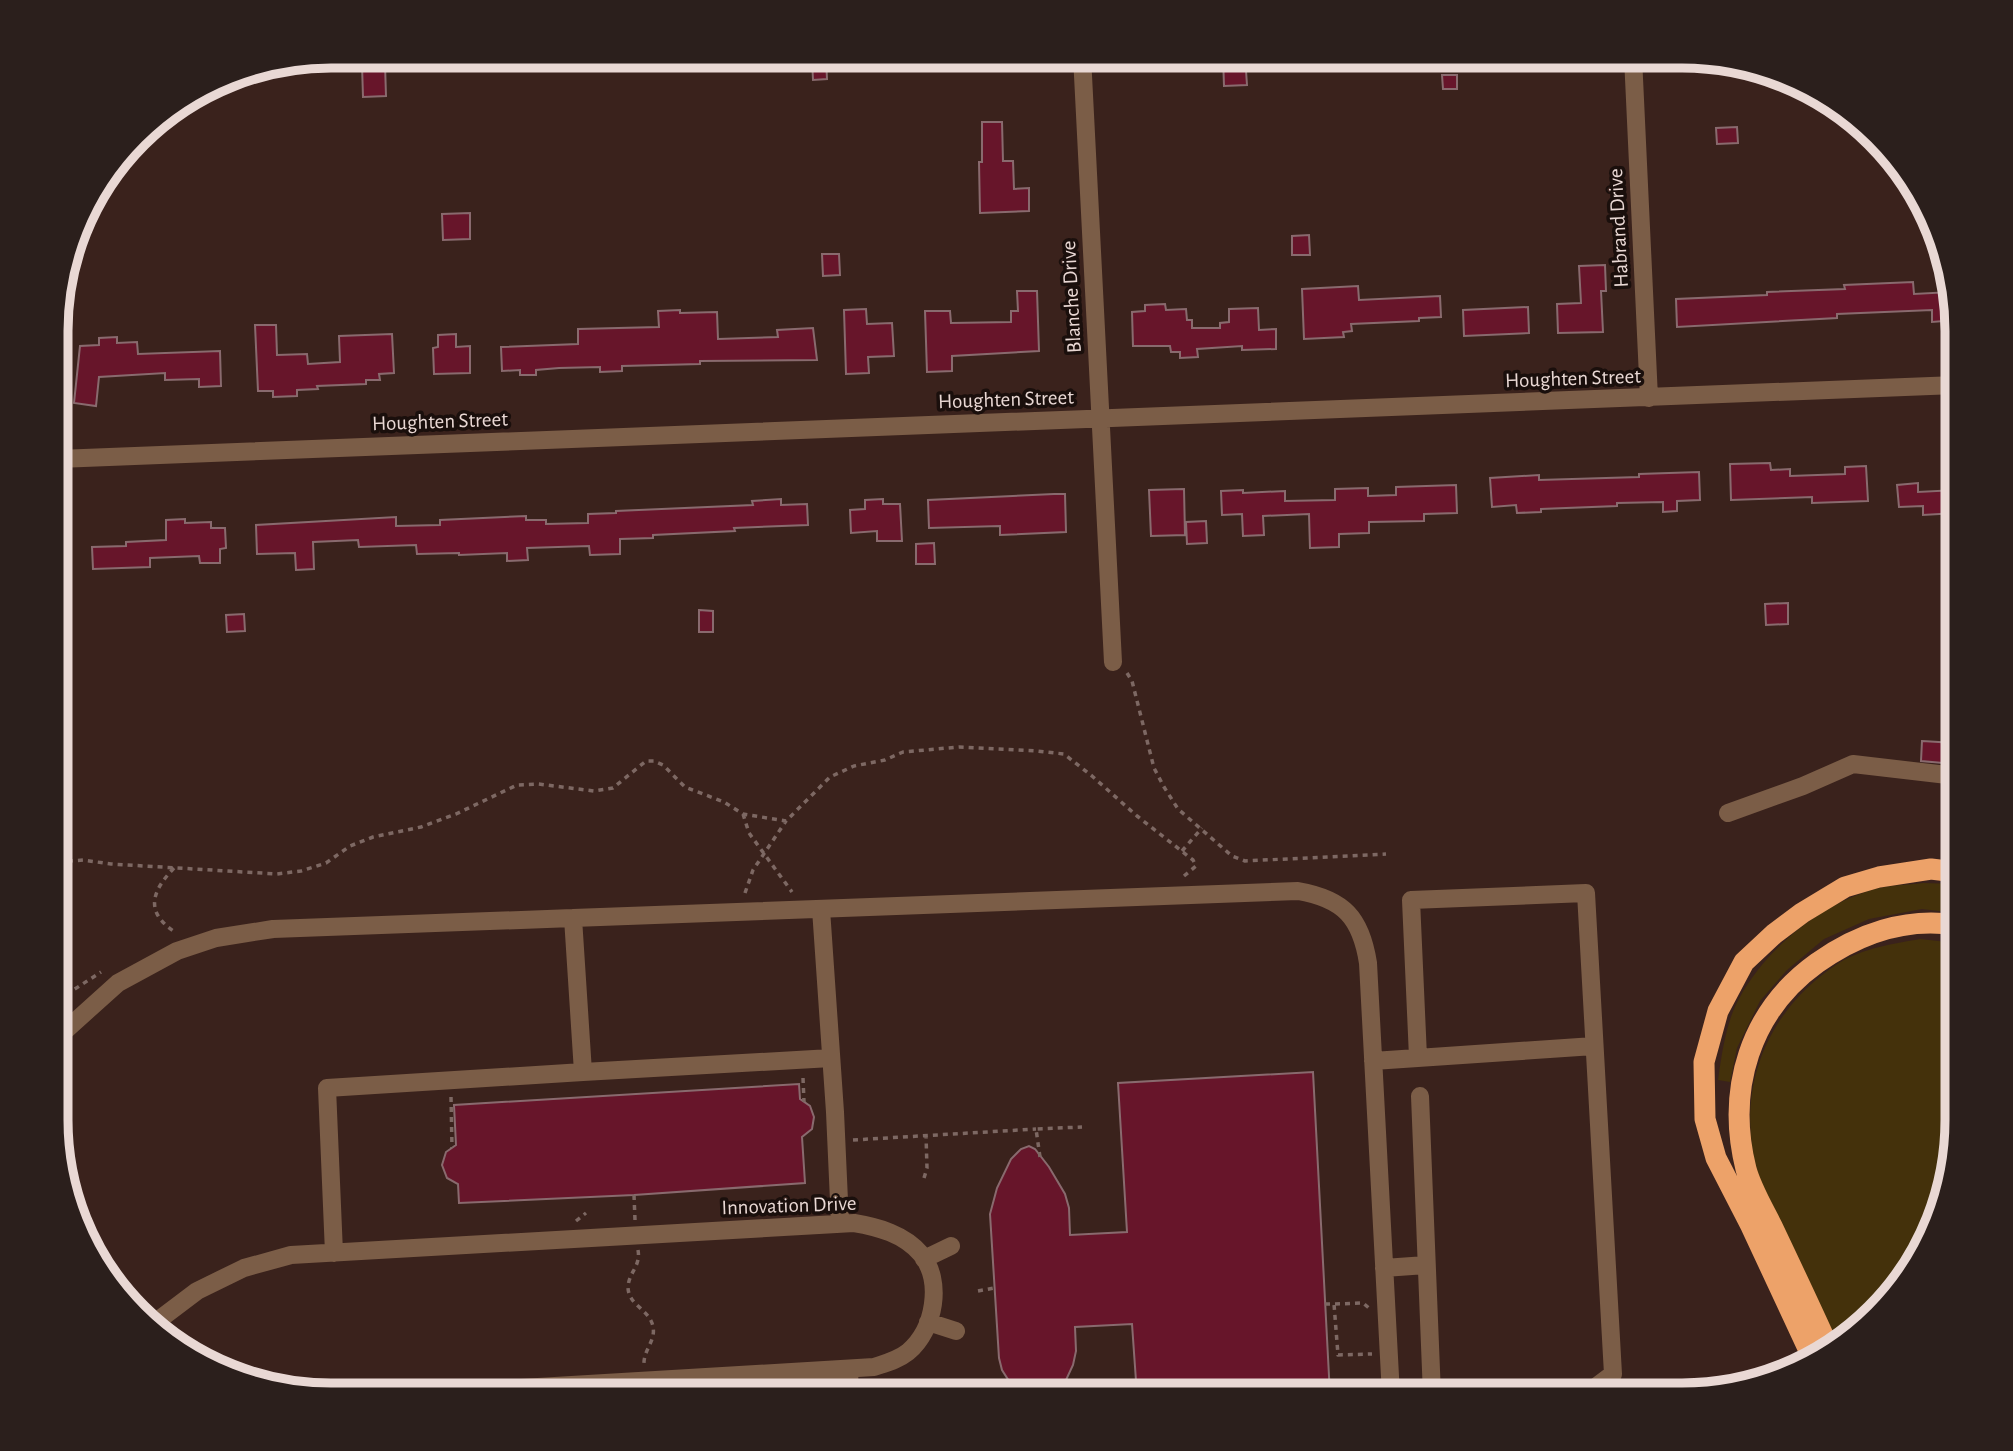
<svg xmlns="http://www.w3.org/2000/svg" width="2013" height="1451" font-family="'Alegreya Sans',sans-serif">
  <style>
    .green { fill: #44310b }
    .building { fill: #67152a; stroke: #896a6e; stroke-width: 2 }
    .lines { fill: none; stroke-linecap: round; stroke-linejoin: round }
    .path { stroke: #7d6863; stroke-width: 3.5; stroke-dasharray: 5 5; stroke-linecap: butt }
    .minor { stroke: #7b5d47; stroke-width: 18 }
    .highway { stroke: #eda269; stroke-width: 21 }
    .labels { text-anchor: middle; stroke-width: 7; stroke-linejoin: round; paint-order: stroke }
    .street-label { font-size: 21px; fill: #e9d8d4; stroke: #1a0f0c }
    .rim { fill: none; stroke: #e9d8d4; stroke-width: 9 }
  </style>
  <rect width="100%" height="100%" fill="#3a221c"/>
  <path class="green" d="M1923,883l33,1v29l-34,-4 -53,10 -45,20 -37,31 -27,31 -23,47 -7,34 -12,-2c4,-27 8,-59 22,-83 27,-49 81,-93 135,-108 15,-4 32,-4 48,-6z
    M1920,939l36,4v194l-14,72 -42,79 -64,52c-18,-39 -37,-77 -55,-116 -8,-17 -20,-35 -24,-53 -22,-83 10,-162 82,-208 24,-15 54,-19 81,-24z"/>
  <path class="building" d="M1223,56h22l2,29 -23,1z
    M826,58l1,21 -14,1 -1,-21z
    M385,64l1,32 -23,1 -1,-32z
    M1442,75h15v14h-14z
    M982,122h20l1,39h10l1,28 15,-1v23l-49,2 -1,-51h3z
    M1737,127l1,16 -21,1 -1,-16z
    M470,213v26l-27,1 -1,-26z
    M1309,235l1,20h-18v-19z
    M822,254h17l1,21 -17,1z
    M1605,265l1,26h-5l2,41 -45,1 -1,-29 24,-1 -2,-37z
    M1913,282l1,12 37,-2 5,28 -24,2v-12l-95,4v4l-160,9 -1,-28 91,-4v-3l78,-3 -1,-4z
    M1358,286l1,14 81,-4 1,21 -22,1v3l-68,3 1,7 -9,1 1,5 -40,2 -2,-50z
    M1017,291h20l2,60 -87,5v15l-25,1 -2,-61h25l1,12 60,-1v-11h7z
    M1165,304l1,6 20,-1 1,11h5v8h28v-5l9,-1v-13l29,-1 1,22 17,-1v20l-34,1v-4l-45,3 1,8 -18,1v-6h-9l-1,-6h-37l-1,-34 13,-1v-6z
    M1528,307l1,26 -65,3 -1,-26z
    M866,309l1,15 25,-1 2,33 -26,1 1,16 -23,1 -2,-64z
    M680,310v3l37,-1 1,27 60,-2 -1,-7 36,-2 4,32 -117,1v3l-78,2v5l-22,1v-5l-41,1 -23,2v5h-16v-5l-18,1 -1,-24 77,-3v-15l81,-2 -1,-16z
    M255,325h21l1,30 30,-1 1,10 32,-2 -1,-26 53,-2 2,39 -15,1 1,6h-14v4l-49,2 1,3 -21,1v6l-24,1v-6h-15z
    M456,334v13l14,-1v27l-36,1 -1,-26 5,-1v-12z
    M117,337v6l20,-1 1,12 82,-3 1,35 -22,1v-8l-34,1v-7l-66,4 -3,29 -22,-3 6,-57 19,-1v-7z
    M1770,463l1,7 19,-1v7l55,-2v-7l21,-1 2,35 -56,2v-6l-81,3 -1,-36z
    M1699,472l1,28 -23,1v10l-14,1v-10l-46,1v3l-76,3v3l-24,1 -1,-8 -24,2 -2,-29 49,-3v5l100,-3v-3z
    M1918,483v9l38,-2v23l-33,2v-9l-24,1 -2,-22z
    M1456,485l1,28 -33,1v7l-55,1v11l-30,1v13l-29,1 -1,-34 -46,2 1,19 -21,1 -1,-22 -20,1 -1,-24 22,-1v3l42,-2v10l50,-1v-11l33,-1v8l28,-1v-8z
    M1184,489l1,46 -34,1 -2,-46z
    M1054,494h11l1,38 -66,3v-9l-71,2 -1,-28z
    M781,499v6l26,-1 1,21 -74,3 1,3 -82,4v3l-33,1v15l-30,1 -1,-9 -62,2 1,12 -21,1v-8l-48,2v-2l-42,1 -1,-9 -57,2 -1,-7 -45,2 1,27 -18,1 -1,-17 -38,1 -1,-29 140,-8v9l44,-1v-5l86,-4v4h20v4l42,-1v-9l28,-1v-2l137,-6 -1,-4z
    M883,499v5h17l2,37h-25v-10l-26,2 -1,-23 15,-1v-9z
    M185,519v4l26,-1v6h14l1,20 -6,1v14h-20l-1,-7 -49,2v9l-57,2 -1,-22 34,-1v-4l40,-2v-20z
    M1206,521l1,22 -20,1 -1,-22z
    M934,543l1,21h-19v-20z
    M1788,603v21l-22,1 -1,-21z
    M699,610l14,1v21h-14z
    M244,614l1,17 -18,1 -1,-17z
    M1922,741l33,2 -1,21 -33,-3z
    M1313,1072l17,323h-193l-5,-71 -57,3 1,24 -3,14 -14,30h-41l-16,-25 -3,-12 -9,-144 7,-26 14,-29 10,-10 8,-3 6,3 14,18 16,27 4,14 1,27 57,-3 -9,-149z
    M799,1084l1,15 10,7 4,11 -2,12 -10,8 3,46 -171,12 -175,8 -1,-19 -11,-6 -5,-13 4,-13 10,-7 -2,-40z"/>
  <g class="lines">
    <path class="path" d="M1127,673l5,8 22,87 10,19 14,22 54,47 13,5 141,-7
      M743,814l6,19 43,59
      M1182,851l20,-23
      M58,862l25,-2 28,4 166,10 24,-3 25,-8 24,-17 23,-9 48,-10 35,-13 61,-29 21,-1 56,7 19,-3 33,-27h8l9,4 22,22 39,15 19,12 43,7 44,-44 24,-11 31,-6 18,-8 56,-5 78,4 27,3 28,22 45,40 56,44 3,6 -12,10
      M174,868c-22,23 -30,44 1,64
      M745,893l8,-23 33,-49
      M58,1000l43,-28
      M803,1078l1,24
      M451,1097l1,51
      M853,1140l183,-11
      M1040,1157l-4,-28 46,-2
      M924,1178l3,-10 -1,-33
      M634,1195l1,25
      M576,1221l10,-8
      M638,1250c3,16 -9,22 -10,37 0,17 19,22 24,36 6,17 -9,26 -8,42
      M978,1291l16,-3
      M1325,1304h9l4,51 34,-1
      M1335,1304l28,-1 7,6"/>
    <path class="minor" d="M1082,56l31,606
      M1633,57l16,341
      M58,459l1898,-74
      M1728,813l75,-27 50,-22 103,12
      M821,909l14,203 5,111
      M573,918l725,-27c46,8 63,27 70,72l23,432
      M58,1037l60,-54 59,-32 39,-13 57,-9 300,-11 10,154 -256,16 7,165
      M1418,1057l-7,-157 175,-7 27,481 -28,21
      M1373,1061l221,-15
      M583,1072l248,-14
      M1420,1096l12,299
      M924,1259l27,-13
      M1384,1268l42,-3
      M928,1322l28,9
      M152,1325l45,-34 47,-23 47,-13 563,-32c24,4 50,11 67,31 22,27 14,75 -13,98 -10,8 -22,11 -34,15l-455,27
      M849,1369l1,26"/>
    <path class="highway" d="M1828,1346c-18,-40 -37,-80 -56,-120 -9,-18 -21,-38 -26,-57 -20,-80 4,-158 71,-206 41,-29 89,-46 139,-38
      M1813,1359l-62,-133 -35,-68 -11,-39 -1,-57 14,-51 26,-49 30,-28 28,-21 43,-26 34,-10 52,-8 25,3"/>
  </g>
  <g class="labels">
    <g class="street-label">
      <text transform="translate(1618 228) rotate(-93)" y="7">Habrand Drive</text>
      <text transform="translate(1071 297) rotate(-93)" y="7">Blanche Drive</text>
      <text transform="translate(1573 378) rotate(-2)" y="7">Houghten Street</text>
      <text transform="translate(1006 399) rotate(-2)" y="7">Houghten Street</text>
      <text transform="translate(440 421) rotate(-2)" y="7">Houghten Street</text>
      <text transform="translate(789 1205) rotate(-2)" y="7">Innovation Drive</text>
    </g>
  </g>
  <path d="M0 0H2013V1451H0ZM331 68H1682A263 263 0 0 1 1945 331V1120A263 263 0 0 1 1682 1383H331A263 263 0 0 1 68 1120V331A263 263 0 0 1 331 68Z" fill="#2b1f1c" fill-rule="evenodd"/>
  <path class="rim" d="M331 68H1682A263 263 0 0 1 1945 331V1120A263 263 0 0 1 1682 1383H331A263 263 0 0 1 68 1120V331A263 263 0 0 1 331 68Z"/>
</svg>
